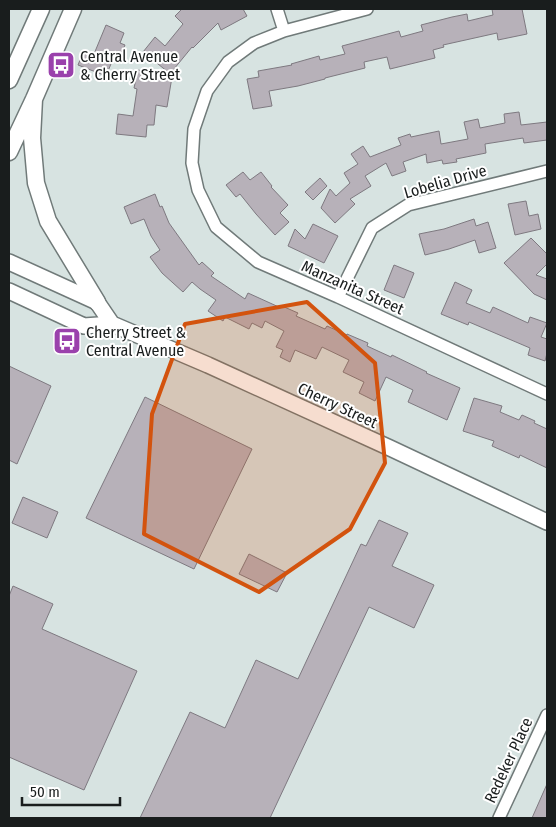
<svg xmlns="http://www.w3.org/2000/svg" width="556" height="827" font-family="'Fira Sans Condensed',sans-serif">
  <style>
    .building { fill: #b7b1b9; stroke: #7e7980 }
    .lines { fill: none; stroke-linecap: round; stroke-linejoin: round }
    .minor-casing { stroke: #707a79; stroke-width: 14 }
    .tertiary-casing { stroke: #707a79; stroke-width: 18 }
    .secondary-casing { stroke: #707a79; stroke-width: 19 }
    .minor { stroke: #fff; stroke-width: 11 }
    .tertiary { stroke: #fff; stroke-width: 15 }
    .secondary { stroke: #fff; stroke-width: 16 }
    .marked { fill: #d3530e; fill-opacity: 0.2; stroke: #d3530e; stroke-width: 4; stroke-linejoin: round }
    .labels { text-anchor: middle; stroke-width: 4; stroke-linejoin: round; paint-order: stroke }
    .poi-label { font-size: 16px; fill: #191d1d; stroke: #fff; text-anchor: start }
    .street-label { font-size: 16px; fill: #191d1d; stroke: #fff }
  </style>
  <rect width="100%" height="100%" fill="#d7e3e1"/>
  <path class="building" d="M182,9h61l4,7 -26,14 -3,-7 -25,25 -1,-1 -18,22 -1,7 -30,-24 12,-15 10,9 18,-22 -8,-8z
    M492,9h30l5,25 -29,6 -1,-7 -54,12 1,2 -11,3 2,8 -45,11 -3,-12 -23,5 1,6 -40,10v1l-27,7 -29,5 3,15 -19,3 -6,-30 12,-2 -1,-6 34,-6 -1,-1 28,-8 1,4 25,-6 -3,-8 57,-15 2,6 22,-6 -2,-6 31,-8 15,-3 1,7 25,-6z
    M106,25l18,8 -4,10 5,2 -7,16 -5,-2 -7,17 -28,-11 6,-15 10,4z
    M138,70l34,7 -5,30 -11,-2 -2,20h-7l-1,12 -30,-3 2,-20 15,2 4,-27 -3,-1z
    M519,112l2,13 26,-3v18l-23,3 -1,-5 -38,6 1,9 -30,6 1,3 -14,2 -1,-4 -15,3 -1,-9 -23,8 3,9 -14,5 -6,-13 -21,13 6,10 -21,13 5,5 -20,19 -14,-15 9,-19 6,7 14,-13 -6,-10 14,-9 -7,-10 12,-8 7,11 31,-12 -3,-7 12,-4 1,3 28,-6 2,13 27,-5 -4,-17 14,-3 2,9 25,-5 -1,-9z
    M243,172l7,8 11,-8 11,14 -1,1 17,18 -8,8 9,9 -14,13 -19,-21 -16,-20 -4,3 -10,-12z
    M320,178l7,8 -14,14 -8,-8z
    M155,194l5,13 2,-1 7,17 30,42 3,-3 12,11 -3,3 34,23 3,-6 33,15 1,-2 16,7 -2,3 29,13 2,-3 20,9v-1l21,9 -1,3 24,11 1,-2 35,17 -1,1 34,15 -13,32 -39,-18 5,-12 -27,-13 -11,24 -16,-8 5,-11 -21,-10 6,-12 -27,-13 -6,12 -21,-9 -5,12 -10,-5 3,-7 -7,-3 8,-16 -19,-10 -3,7 -10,-5 -3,6 -24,-12 -2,4 -15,-10 8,-11 -16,-11 -8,-7 -9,10 -21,-19 -12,-16 10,-7 -9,-14 -7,-17 -13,5 -7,-17z
    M526,201l3,15 9,-2 3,15 -26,6 -7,-31z
    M474,219l2,7 12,-4 8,26 -17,5 -4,-13 -26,9 -24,6 -6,-21 25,-5z
    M313,224l25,12 -14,27 -36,-17 7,-17 10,10z
    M531,238l16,16v10l-11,11 11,4v21l-13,-6 -30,-31z
    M394,265l20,8 -10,25 -20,-8z
    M455,282l17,8 -6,13 24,10 3,-6 35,16 2,-6 17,6 -6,14 6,2v14l-2,8 -17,-6 2,-7 -61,-26 -1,3 -27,-11z
    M9,366l42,20 -34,78 -8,-4z
    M145,397l107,52 -58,120 -108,-51z
    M474,398l28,8 -2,6 19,8 3,-5 13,6 -1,2 13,6v39l-27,-13 -1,3 -27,-12 2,-5 -31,-10z
    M23,497l35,15 -11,26 -35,-15z
    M379,520l29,13 -16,33 42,19 -20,43 -45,-21 -99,211h-130l50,-106 35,16 31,-68 42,19 63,-135 5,2z
    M249,554l38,19 -10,19 -38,-18z
    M13,586l40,18 -11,25 95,42 -53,119 -75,-33v-161z
    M547,784v34h-15z"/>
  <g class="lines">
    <defs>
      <path id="minor" d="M277,9l7,22
        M367,9l-83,22 -30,12 -26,19 -21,29 -13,38 -2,34 6,27 18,37 42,35 80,35 209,97
        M338,297l34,-69 36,-23 139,-34
        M499,818l48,-103"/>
      <path id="tertiary" d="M9,262l88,40 15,22
        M9,291l75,35 28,-2 96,41 182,83 157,74"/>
      <path id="secondary" d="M9,80l32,-71
        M34,99l-2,39 4,45 12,38 49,81
        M9,152l25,-53 39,-90"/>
    </defs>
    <use href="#minor" class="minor-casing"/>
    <use href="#tertiary" class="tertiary-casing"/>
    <use href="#secondary" class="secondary-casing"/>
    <use href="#minor" class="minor"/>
    <use href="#tertiary" class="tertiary"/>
    <use href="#secondary" class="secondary"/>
  </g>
  <path class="marked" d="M307,302l68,61 10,100 -35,66 -91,63 -115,-58 8,-120 33,-90z"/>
  <defs>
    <symbol id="bus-square" viewBox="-11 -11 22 22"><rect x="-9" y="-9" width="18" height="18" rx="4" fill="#9a41ac" stroke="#fff"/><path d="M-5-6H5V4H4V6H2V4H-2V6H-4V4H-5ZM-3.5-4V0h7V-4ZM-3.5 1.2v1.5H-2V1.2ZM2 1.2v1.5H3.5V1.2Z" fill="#fff"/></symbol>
  </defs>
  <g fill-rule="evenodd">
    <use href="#bus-square" x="45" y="49" width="32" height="32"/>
    <use href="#bus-square" x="51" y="325" width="32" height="32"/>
  </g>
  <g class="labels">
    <g class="poi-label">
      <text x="80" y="62">Central Avenue<tspan x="80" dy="18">&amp; Cherry Street</tspan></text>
      <text x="86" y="338">Cherry Street &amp;<tspan x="86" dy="18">Central Avenue</tspan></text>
    </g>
    <g class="street-label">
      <text transform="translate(445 181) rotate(-16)" y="6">Lobelia Drive</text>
      <text transform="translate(353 287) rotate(24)" y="6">Manzanita Street</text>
      <text transform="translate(338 405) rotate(25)" y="6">Cherry Street</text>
      <text transform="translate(508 760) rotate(-65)" y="6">Redeker Place</text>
    </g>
  </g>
  <rect width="556" height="827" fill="none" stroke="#191d1d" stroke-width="20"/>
  <path d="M22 797v8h98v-8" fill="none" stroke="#191d1d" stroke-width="2.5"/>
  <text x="30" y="797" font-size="15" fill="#191d1d" stroke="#ffffff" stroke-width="4" paint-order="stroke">50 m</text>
</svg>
